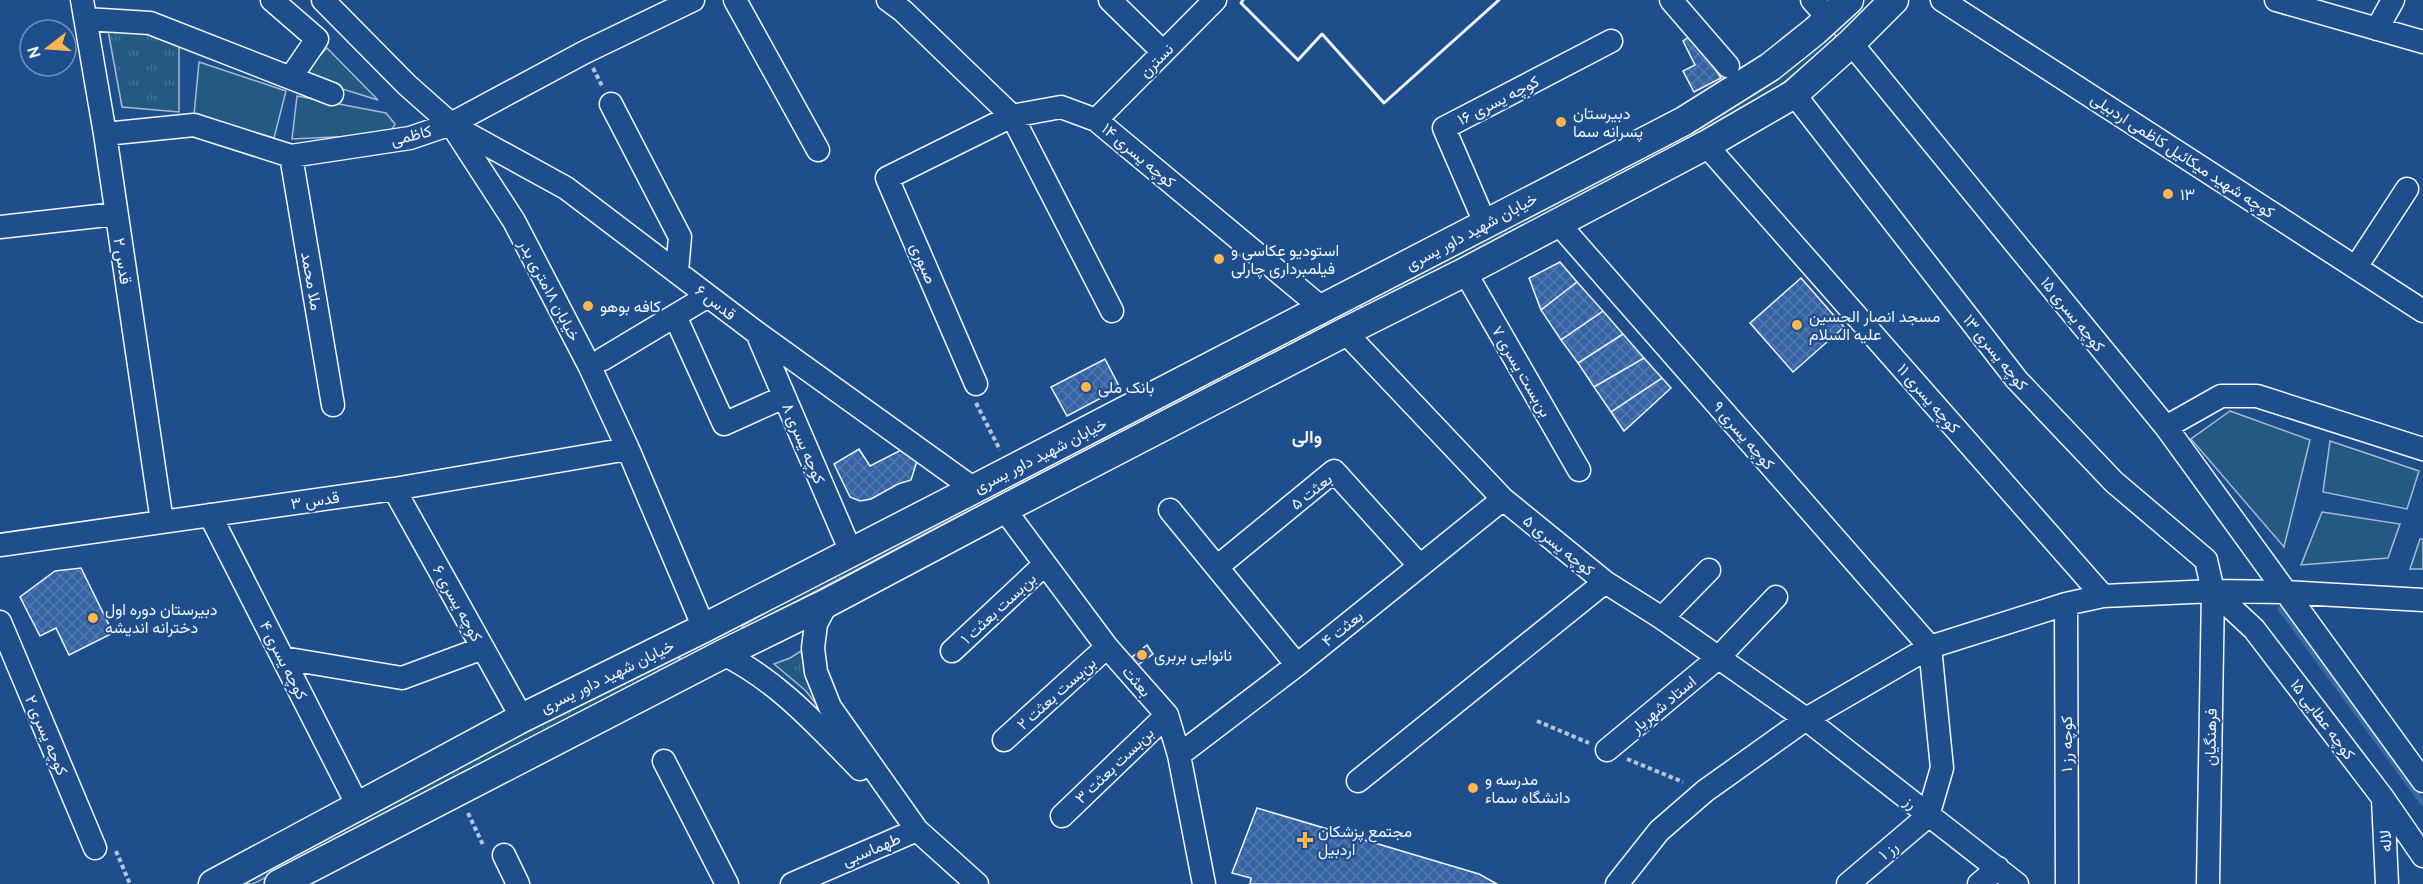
<svg xmlns="http://www.w3.org/2000/svg" width="2423" height="884" font-family="Overpass,Vazirmatn,sans-serif">
  <style>
    .grass { fill: url(#grass-tufts); stroke: #a8bbd7; stroke-width: 1.5 }
    .park { fill: #245a82; stroke: #a8bbd7; stroke-width: 1.5 }
    .lines { fill: none; stroke-linecap: round; stroke-linejoin: round }
    .stream { stroke: #3b69a3; stroke-width: 6 }
    .building { fill: url(#building-cross-hatch); stroke: #f2f6ff; stroke-width: 1.5 }
    .minor-casing { stroke: #f2f6ff; stroke-width: 25 }
    .major-casing { stroke: #f2f6ff; stroke-width: 31 }
    .path { stroke: #b3c4dc; stroke-width: 4; stroke-dasharray: 4.5 3; stroke-linecap: butt }
    .minor { stroke: #1f4e8c; stroke-width: 22 }
    .major { stroke: #1f4e8c; stroke-width: 28 }
    .wall { stroke: #f2f6ff; stroke-width: 3 }
    .poi-dot { fill: #ffb74d; stroke: #1f4e8c; stroke-width: 2 }
    .labels { text-anchor: middle; stroke-width: 4.5; stroke-linejoin: round; paint-order: stroke }
    .street-label { font-size: 16px; fill: #f2f6ff; stroke: #1f4e8c }
    .poi-label { font-size: 16px; fill: #f2f6ff; stroke: #1f4e8c; text-anchor: start }
    .neighbourhood-label { font-size: 18px; font-weight: bold; fill: #f2f6ff; stroke: #1f4e8c }
  </style>
  <defs>
    <pattern id="grass-tufts" width="24" height="20" patternUnits="userSpaceOnUse" patternTransform="scale(1.5)"><rect width="24" height="20" fill="#245a82"/><path d="M3 7l-1-3M5 7V3M7 7l1-3M15 17l-1-3M17 17v-4M19 17l1-3" fill="none" stroke="#447295"/></pattern>
    <pattern id="building-cross-hatch" width="8" height="8" patternUnits="userSpaceOnUse" patternTransform="scale(1.5)"><rect width="8" height="8" fill="#3563a3"/><path d="M0 0l8 8M0 8l8-8" fill="none" stroke="#537ab1"/></pattern>
  </defs>
  <rect width="100%" height="100%" fill="#1f4e8c"/>
  <path class="grass" d="M107,25l32,1 40,19v67l-57,-5z
    M1833,32l3,4 -5,7 -56,47 -76,46 -327,170 -9,2 -3,-3 5,-5z
    M1325,324l-2,6 -376,192 -203,107 -2,-3 62,-35 511,-266z
    M801,651c4,29 16,50 32,75l-27,-35 -32,-27 16,-6z
    M675,653l6,2 -3,7 -425,222h-16z"/>
  <path class="park" d="M327,48l51,52 -78,-24z
    M199,62l87,29 -12,47 -80,-23z
    M297,96l89,17 9,11 -4,7 -15,4 -84,4z
    M2230,411l80,29 -26,107 -93,-108z
    M2330,441l89,30 -12,38 -84,-17z
    M2322,512l78,12 -12,34 -87,7z
    M2420,539h3v30h-13z"/>
  <g class="lines">
    <path class="stream" d="M2281,609l142,194"/>
  </g>
  <path class="building" d="M1693,34l28,44 -27,14 -11,-21 12,-6 -12,-24z
    M1560,262l17,20 -36,28 -12,-32z
    M1801,278l43,49 -51,45 -43,-49z
    M1577,282l26,29 -42,29 -20,-30z
    M1603,311l20,23 -45,29 -17,-23z
    M1623,334l21,24 -50,29 -16,-24z
    M1644,358l18,20 -51,34 -17,-25z
    M1105,359l15,29 -53,28 -16,-29z
    M1662,378l9,10 -47,43 -13,-19z
    M859,449l11,17 31,-16 16,11 -6,19 -13,4 -27,15 -11,2 -10,-4 -16,-33z
    M81,568l32,65 -44,22 -13,-27 -16,8 -20,-39 35,-26z
    M1147,645l6,9 -15,11 -6,-8z
    M1257,808l222,66 18,10h-247l1,-6 -19,-5z"/>
  <g class="lines">
    <defs>
      <path id="minor" d="M82,0l23,134 57,388
        M272,0l45,39 -26,38
        M323,0l84,85 44,39 63,97 76,146 38,82 76,179
        M735,0l83,150
        M888,0l15,11 109,105 49,-9 35,13 227,189
        M1110,0l53,52
        M1671,0l57,66
        M1812,0l17,19
        M1942,0l481,311
        M2276,0l147,42
        M86,19l64,4 182,71
        M2377,29l16,-29
        M1851,43l315,384 257,354
        M1794,94l223,286 97,102 92,78 7,31 -5,293
        M611,104l69,133 -3,34
        M1096,120l119,-120
        M455,127l111,61 191,145 217,156
        M105,134l89,-9 97,31 119,-18 41,-14 134,-72 108,-52
        M1706,145l397,451
        M291,156l42,249
        M1485,223l-41,-95 167,-87
        M1558,223l372,424 12,121 -14,48 -80,68
        M0,227l116,-13
        M2356,267l51,-78
        M1465,272l114,198
        M675,316l49,108 60,-27
        M1345,332l158,167 102,83 57,36 144,101 211,165
        M757,333l94,219
        M603,359l105,-63
        M976,384l-89,-206 125,-62 100,195
        M2166,427l55,-31h36l166,53
        M394,489l128,229
        M1004,509l103,138 60,68 12,40 25,129
        M1170,510l127,155
        M210,515l148,291
        M0,545l394,-56 234,-40
        M1217,567l117,-96 86,95
        M2213,591l41,38 129,169 40,58
        M827,603l-11,21 -3,24 3,24 14,35 87,123 60,54
        M2066,604l1,280
        M1662,618l47,-48
        M0,622l95,226
        M952,651l93,-87
        M723,654c54,26 95,72 137,115
        M283,658l119,20 81,-30
        M1004,740l103,-93
        M1607,750l111,-92 58,-61
        M1179,755l118,-90 206,-166
        M664,761l63,123
        M1358,781l247,-199
        M2383,799l4,85
        M1062,816l105,-101
        M504,855l14,29
        M792,884l125,-54
        M1617,884l42,-53 46,-40 101,-72 124,-72 136,-43 37,-8 110,-5 71,1 139,8
        M1979,884l19,-16"/>
      <path id="major" d="M213,884l309,-166 182,-90 270,-139 710,-368 86,-54 45,-36 34,-31
        M279,884l444,-230 104,-51 177,-94 341,-177 120,-60 241,-127 88,-51 57,-51 43,-43"/>
    </defs>
    <use href="#minor" class="minor-casing"/>
    <use href="#major" class="major-casing"/>
    <path class="path" d="M593,68l9,18
      M976,403l24,47
      M1537,721l52,22
      M1627,759l56,23
      M468,813l16,34
      M116,851l14,33"/>
    <use href="#minor" class="minor"/>
    <use href="#major" class="major"/>
    <path class="wall" d="M1243,0l-2,3 57,57 24,-26 62,69 115,-103"/>
  </g>
  <g class="poi-dot">
    <circle cx="1561" cy="122" r="6"/>
    <circle cx="2168" cy="194" r="6"/>
    <circle cx="1219" cy="259" r="6"/>
    <circle cx="588" cy="306" r="6"/>
    <circle cx="1797" cy="325" r="6"/>
    <circle cx="1086" cy="387" r="6"/>
    <circle cx="93" cy="618" r="6"/>
    <circle cx="1142" cy="655" r="6"/>
    <circle cx="1473" cy="788" r="6"/>
    <path d="M1302 831h6v6h6v6h-6v6h-6v-6h-6v-6h6z"/>
  </g>
  <g class="labels">
    <g class="street-label">
      <text transform="translate(1156 60) rotate(-45)" y="6">نسترن</text>
      <text transform="translate(1498 100) rotate(-27)" y="6">کوچه یسری ۱۶</text>
      <text transform="translate(411 135) rotate(-14)" y="6">کاظمی</text>
      <text transform="translate(1139 155) rotate(40)" y="6">کوچه یسری ۱۴</text>
      <text transform="translate(2183 155) rotate(33)" y="6">کوچه شهید میکائیل کاظمی اردبیلی</text>
      <text transform="translate(1471 231) rotate(-28)" y="6">خیابان شهید داور یسری</text>
      <text transform="translate(123 261) rotate(81)" y="6">قدس ۲</text>
      <text transform="translate(924 263) rotate(67)" y="6">صبوری</text>
      <text transform="translate(312 281) rotate(80)" y="6">ملا محمد</text>
      <text transform="translate(550 290) rotate(62)" y="6">خیابان ۱۸متری بدر</text>
      <text transform="translate(716 302) rotate(38)" y="6">قدس ۶</text>
      <text transform="translate(2073 314) rotate(51)" y="6">کوچه یسری ۱۵</text>
      <text transform="translate(1996 352) rotate(51)" y="6">کوچه یسری ۱۳</text>
      <text transform="translate(1522 371) rotate(60)" y="6">بن‌بست یسری ۷</text>
      <text transform="translate(1929 398) rotate(49)" y="6">کوچه یسری ۱۱</text>
      <text transform="translate(1744 435) rotate(49)" y="6">کوچه یسری ۹</text>
      <text transform="translate(804 443) rotate(67)" y="6">کوچه یسری ۸</text>
      <text transform="translate(1040 455) rotate(-27)" y="6">خیابان شهید داور یسری</text>
      <text transform="translate(1311 491) rotate(-38)" y="6">بعثت ۵</text>
      <text transform="translate(315 500) rotate(-8)" y="6">قدس ۳</text>
      <text transform="translate(1559 545) rotate(39)" y="6">کوچه یسری ۵</text>
      <text transform="translate(458 603) rotate(61)" y="6">کوچه یسری ۶</text>
      <text transform="translate(998 608) rotate(-43)" y="6">بن‌بست بعثت ۱</text>
      <text transform="translate(1342 628) rotate(-39)" y="6">بعثت ۴</text>
      <text transform="translate(284 660) rotate(63)" y="6">کوچه یسری ۴</text>
      <text transform="translate(607 676) rotate(-26)" y="6">خیابان شهید داور یسری</text>
      <text transform="translate(1137 681) rotate(49)" y="6">بعثت</text>
      <text transform="translate(1056 693) rotate(-42)" y="6">بن‌بست بعثت ۲</text>
      <text transform="translate(1663 704) rotate(-40)" y="6">استاد شهریار</text>
      <text transform="translate(2323 719) rotate(53)" y="6">کوچه عطایی ۱۵</text>
      <text transform="translate(47 735) rotate(67)" y="6">کوچه یسری ۲</text>
      <text transform="translate(2210 737) rotate(-89)" y="6">فرهنگیان</text>
      <text transform="translate(2066 744) rotate(-90)" y="6">کوچه رز ۱</text>
      <text transform="translate(1114 765) rotate(-44)" y="6">بن‌بست بعثت ۳</text>
      <text transform="translate(1911 802) rotate(38)" y="6">رز</text>
      <text transform="translate(2385 841) rotate(-93)" y="6">لاله</text>
      <text transform="translate(871 849) rotate(-23)" y="6">طهماسبی</text>
      <text transform="translate(1888 850) rotate(-40)" y="6">رز ۱</text>
    </g>
    <g class="poi-label">
      <text x="1573" y="119">دبیرستان<tspan x="1573" dy="18">پسرانه سما</tspan></text>
      <text x="2180" y="200">۱۳</text>
      <text x="1231" y="256">استودیو عکاسی و<tspan x="1231" dy="18">فیلمبرداری چارلی</tspan></text>
      <text x="600" y="312">کافه بوهو</text>
      <text x="1809" y="322">مسجد انصار الحسین<tspan x="1809" dy="18">علیه السلام</tspan></text>
      <text x="1098" y="393">بانک ملی</text>
      <text x="105" y="615">دبیرستان دوره اول<tspan x="105" dy="18">دخترانه اندیشه</tspan></text>
      <text x="1154" y="661">نانوایی بربری</text>
      <text x="1485" y="785">مدرسه و<tspan x="1485" dy="18">دانشگاه سماء</tspan></text>
      <text x="1318" y="837">مجتمع پزشکان<tspan x="1318" dy="18">اردبیل</tspan></text>
    </g>
    <g class="neighbourhood-label">
      <text x="1307" y="443">والی</text>
    </g>
  </g>
  <g transform="translate(48 48) rotate(253)"><circle r="28" fill="#1f4e8c" stroke="#7391ba" stroke-width="1.5"/>
  <path d="M0-4.5L10 22L0 15L-10 22Z" fill="#ffb74d"/>
  <text y="-9" font-size="16" font-weight="bold" text-anchor="middle" fill="#f2f6ff">N</text>
  </g>
</svg>
